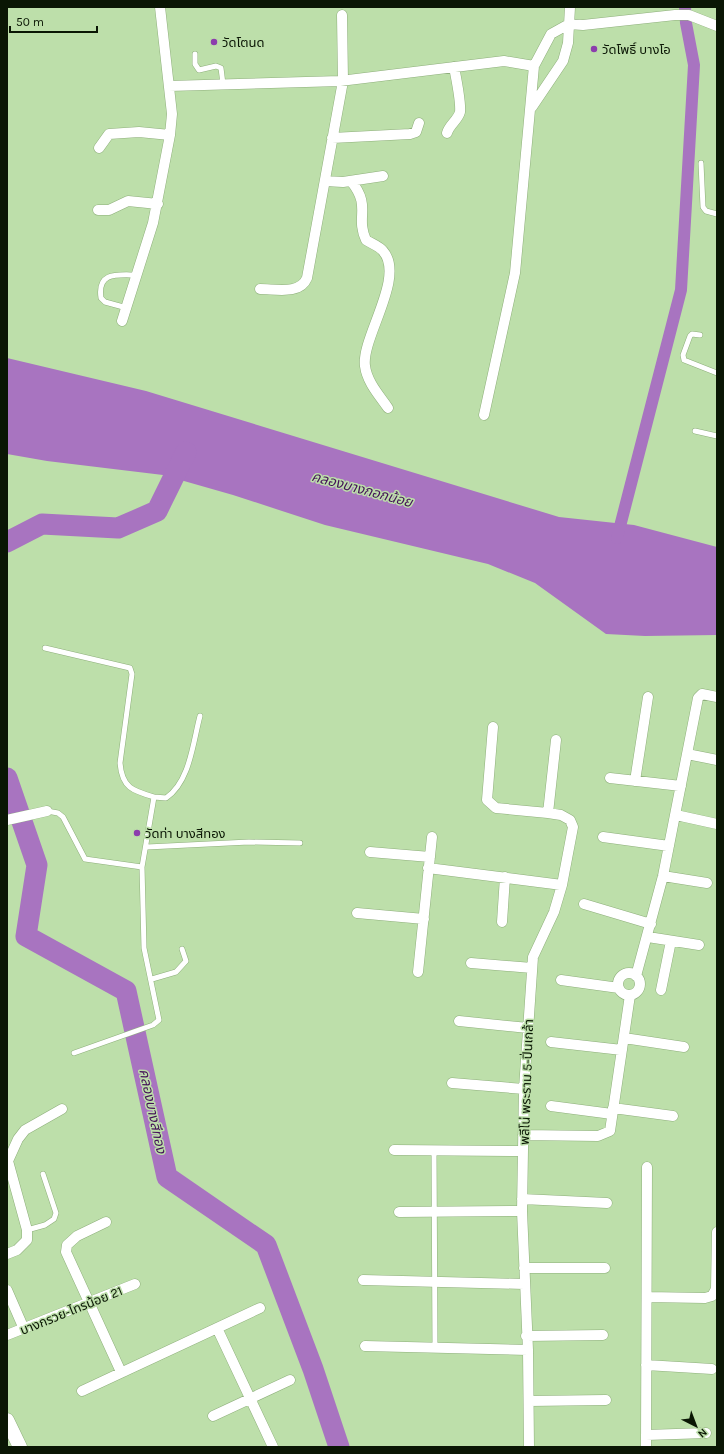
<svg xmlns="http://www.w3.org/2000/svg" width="724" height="1454" font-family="Karla,'Noto Sans Thai',sans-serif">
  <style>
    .water { fill: #a874c0 }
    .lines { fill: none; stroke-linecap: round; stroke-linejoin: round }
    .canal { stroke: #a874c0; stroke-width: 12 }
    .river { stroke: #a874c0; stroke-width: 21 }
    .lane-casing { stroke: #8eaf7b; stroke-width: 6 }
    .street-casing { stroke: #8eaf7b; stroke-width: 11 }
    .secondary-casing { stroke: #8eaf7b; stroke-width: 15 }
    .lane { stroke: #fff; stroke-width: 5 }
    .street { stroke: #fff; stroke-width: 10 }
    .secondary { stroke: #fff; stroke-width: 14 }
    .poi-dot { fill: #8c3dad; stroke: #bddfaa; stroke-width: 1.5 }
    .labels { text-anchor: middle; stroke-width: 3; stroke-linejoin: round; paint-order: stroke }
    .poi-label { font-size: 13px; fill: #0a1604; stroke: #bddfaa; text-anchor: start }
    .street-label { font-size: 13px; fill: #0a1604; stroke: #bddfaa }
    .water-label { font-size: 14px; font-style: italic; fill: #441258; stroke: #bddfaa }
  </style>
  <rect width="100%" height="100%" fill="#bddfaa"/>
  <path class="water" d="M7,358l139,33 413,126 75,8 83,22v88l-72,1 -39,-2 -71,-51 -47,-19 -163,-39 -92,-30 -70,-20 -116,-14 -40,-7z"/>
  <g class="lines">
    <path class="canal" d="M617,538l64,-248 13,-225 -8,-42 -1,-16"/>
    <path class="river" d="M7,542l35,-18 76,4 39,-17 29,-59
      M7,778l30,87 -11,71 100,55 41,186 99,68 47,124 26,78"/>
    <defs>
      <path id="lane" d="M195,54v10l4,6 17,-4 5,2 2,16
        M701,163l2,44 3,4 11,3
        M127,308l-22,-6 -4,-4c-4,-27 17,-23 36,-23
        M700,335l-8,-1 -2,2 -7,19 1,5 33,13
        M695,431l22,5
        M45,648l85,20 2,6 -12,89c2,25 13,28 34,34
        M47,811l11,2 5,4 22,42 57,8 12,-70 12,1c24,-16 27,-56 34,-82
        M147,847l102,-5 51,1
        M152,979l24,-7 10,-11 -4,-12
        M74,1053l79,-28 6,-5 -15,-72 -2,-81
        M434,1150l1,198
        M27,1230l18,-5 9,-6 2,-6 -13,-39"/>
      <path id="street" d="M169,86l171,-5 164,-20 30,5
        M532,107l31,-46 5,-18 2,-36
        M447,133c2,-8 11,-13 13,-21 1,-9 -4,-35 -6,-45
        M332,138l78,-4 6,-2 3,-9
        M99,148l10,-14 30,-2 31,3
        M325,181l18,1 40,-6
        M351,181c21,26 4,35 15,59 6,4 13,6 17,11 23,26 -22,87 -18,115 2,16 14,29 23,42
        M98,210h11l19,-9 30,3
        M260,289c16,0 40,6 47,-11l36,-197 -1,-66
        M122,321l31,-98 17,-88 2,-21 -12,-107
        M484,415l31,-142 19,-207 17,-32 18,-10 14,1 92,-10h14l28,11
        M493,727l-6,73 9,8 52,5
        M687,754l30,6
        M610,778l71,8
        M635,781l13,-84
        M676,815l41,9
        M7,820l40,-9
        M603,837l66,9
        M370,852l60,5
        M428,868l134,17
        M663,876l44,7
        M584,904l67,20
        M357,913l67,6
        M502,922l3,-45
        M648,937l51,8
        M471,963l61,5
        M418,972l14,-135
        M618 984a11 11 0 1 1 22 0a11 11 0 1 1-22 0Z
        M636,976l27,-100 35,-178 4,-4 15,3
        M561,980l58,8
        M661,990l10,-49
        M459,1021l69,7
        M624,1038l60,9
        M551,1042l71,8
        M452,1083l72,6
        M551,1106l61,8
        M613,1108l60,8
        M523,1135l75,1 12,-5 20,-136
        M394,1150l129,1
        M522,1199l85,4
        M399,1212l123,-1
        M106,1222l-29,14 -10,9 -1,7 55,120
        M7,1254l10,-4 10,-10v-10l-19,-69 10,-22 7,-9 37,-21
        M524,1268h81
        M363,1280l161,4
        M7,1290l17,39
        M647,1297l58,1 7,-2 4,-7 1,-57
        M217,1328l56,119
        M7,1335l128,-51
        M526,1336l77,-1
        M365,1346l163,4
        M646,1365l66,4
        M82,1391l178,-83
        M529,1401l77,-1
        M213,1416l77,-36
        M646,1435l60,-2
        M529,1447l-1,-97 -6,-139 2,-122 9,-132 21,-45 8,-27 11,-58 -3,-7 -9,-5 -13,-2 8,-73
        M646,1447l1,-280"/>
      <path id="secondary" d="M7,1420l13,27"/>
    </defs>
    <use href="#lane" class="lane-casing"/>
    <use href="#street" class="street-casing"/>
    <use href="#secondary" class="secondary-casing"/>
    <use href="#lane" class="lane"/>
    <use href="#street" class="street"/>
    <use href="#secondary" class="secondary"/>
  </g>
  <g class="poi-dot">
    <circle cx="214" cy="42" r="4"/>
    <circle cx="594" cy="49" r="4"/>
    <circle cx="137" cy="833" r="4"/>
  </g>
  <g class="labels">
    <g class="poi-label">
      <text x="222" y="47">วัดโตนด</text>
      <text x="602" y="54">วัดโพธิ์ บางโอ</text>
      <text x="145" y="838">วัดท่า บางสีทอง</text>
    </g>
    <g class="street-label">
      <text transform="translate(526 1082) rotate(-88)" y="5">พลีโน่ พระราม 5-ปิ่นเกล้า</text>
      <text transform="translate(71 1310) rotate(-22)" y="5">บางกรวย-ไทรน้อย 21</text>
    </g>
    <g class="water-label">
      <text transform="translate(362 489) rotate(15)" y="5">คลองบางกอกน้อย</text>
      <text transform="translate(153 1111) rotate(78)" y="5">คลองบางสีทอง</text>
    </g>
  </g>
  <rect width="724" height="1454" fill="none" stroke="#0a1604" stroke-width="16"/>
  <g transform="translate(696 1426) rotate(138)" stroke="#bddfaa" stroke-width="3" paint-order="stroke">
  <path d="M0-3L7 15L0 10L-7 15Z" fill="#0a1604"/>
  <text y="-6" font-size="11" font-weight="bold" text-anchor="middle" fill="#0a1604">N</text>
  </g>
  <path d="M10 26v6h87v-6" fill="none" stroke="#0a1604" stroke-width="2"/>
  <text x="16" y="26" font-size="12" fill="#0a1604" stroke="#bddfaa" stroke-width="3" paint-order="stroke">50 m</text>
</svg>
